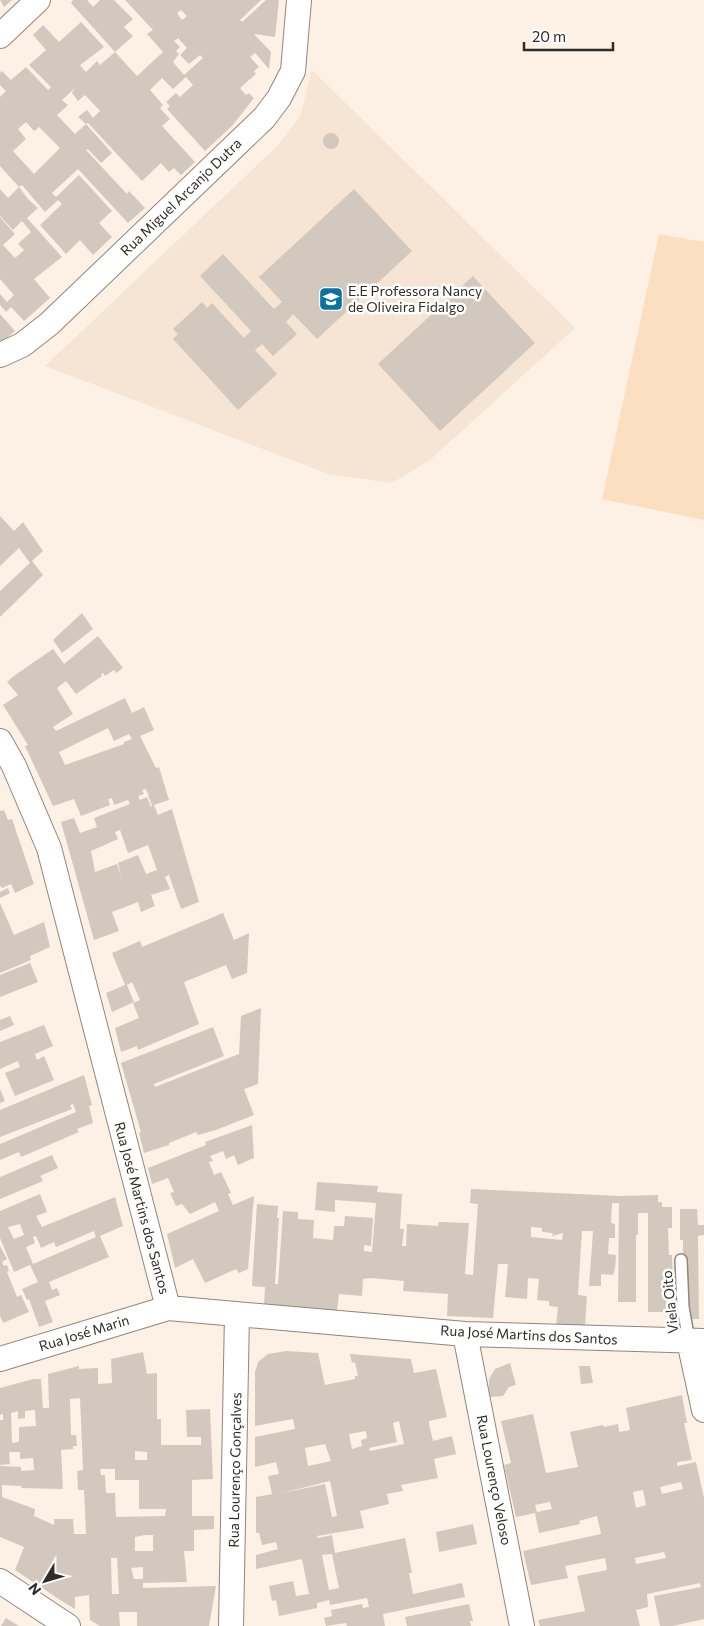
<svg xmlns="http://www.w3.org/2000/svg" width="704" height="1626" font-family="Commissioner,sans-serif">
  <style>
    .built { fill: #f6e5d4 }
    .green { fill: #fcdec1 }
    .building { fill: #d3c8be; fill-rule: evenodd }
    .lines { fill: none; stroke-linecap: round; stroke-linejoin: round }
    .lane-casing { stroke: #90867c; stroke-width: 14 }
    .street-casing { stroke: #90867c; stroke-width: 26 }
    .lane { stroke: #fff; stroke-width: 11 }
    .street { stroke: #fff; stroke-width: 24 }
    .labels { text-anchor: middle; stroke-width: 5; stroke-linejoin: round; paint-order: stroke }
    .street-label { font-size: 14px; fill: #302c28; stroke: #fff }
    .poi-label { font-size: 14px; fill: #302c28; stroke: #fff; text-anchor: start }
  </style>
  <rect width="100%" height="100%" fill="#fdf1e6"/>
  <path class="built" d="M312,70l263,258 -145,132 -38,23 -64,-9 -283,-108 232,-220 23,-30z"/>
  <path class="green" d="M659,234l45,8v278l-102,-21z"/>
  <path class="building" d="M0,0h12l-8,7z
    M73,0h14l6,7 7,-7h14l19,19 -9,8 9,9 -18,16 -44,-49z
    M125,0h136l-21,20 2,2 24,-22h13l-4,37 -21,-3 17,18 -2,17 -14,-16 -5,4 9,10 -5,4 2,3 -16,14 6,7 3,-2 5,5 -22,28 -27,25 -38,-42 3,-3 -4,-4 10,-9 4,4 13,-12 -7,-8 -13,12 -11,-11 -12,12 13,15 -3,3 10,11 -8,7 33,36 -14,13 -7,-7 -5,4 -8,-9 -19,18 -54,-58 -2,1 -8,-7 9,-7 6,8 7,-7 -15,-16 -7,6 -6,-8 3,-5 -13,12 6,5 -11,10 18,19 11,-10 26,29 -11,10 -13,-14 -2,1 41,44 2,-3 16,17 -17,15 -50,-54 -26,24 4,4 23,-22 33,36 -13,12 13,14 -19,18 -13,-15 -14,14 -26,-29 22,-21 -4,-4 -13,12 -23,-27 -3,2 -19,-21v-69l6,-6 -6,-6v-12l2,-2 9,9 15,-13 22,23 3,-3 -22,-22 17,-15 -13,-15 10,-10 16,17 22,-20 23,25 -24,18 6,7 11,-11 3,4 15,-13 22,24 26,-24 -16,-18 6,-4zM181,10l6,6 -5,4 -5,-7zM178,38l9,10 -7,7 9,9 11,-9 3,3 -19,17 -11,-13 6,-8 -3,-3 4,-4 -6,-6zM26,122l8,9 5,-4 21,21 -26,26 -21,-23 13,-12 -8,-10z
    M323 141a8 8 0 1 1 16 0a8 8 0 1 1-16 0Z
    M19,187l9,12 10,9 -11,10 35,39 -28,22 16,19 -26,23 -13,-14 -5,5 -6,-7v-11l7,8 7,-7 -14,-16v-62l15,17 -12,11 12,13 9,-8 -6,-6 13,-12 -9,-11 -9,9 -13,-14v-27l8,9z
    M354,189l58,62 -95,88 -24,-25 -7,8 11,12 -24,22 -11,-12 -7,6 22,24 -39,36 -65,-71 5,-5 -5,-5 29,-27 5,6 5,-5 32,35 7,-7 -51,-55 23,-22 51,55 8,-7 -23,-25z
    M473,276l62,67 -95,88 -62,-67z
    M0,314l15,17 -15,13z
    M0,516l14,15 9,-9 20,29 -11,10 11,14 -43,42v-26l30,-28 -11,-15 -19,18z
    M82,613l11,16 -31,24 -9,-13z
    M98,636l25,32 -7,5 -2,-3 -9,6 -2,-3 -2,1 1,2 -26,18 -10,-13 -9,7 16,26 -20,13 3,4 69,-33 7,15 12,-6 10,23 -14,6 16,32 3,-1 10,33 -15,5 4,10 14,-6 27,93 -18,7 -12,-34 -4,2 5,12 -19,6 4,11 -14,6 -3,-10 -26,10 7,19 -25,9 -33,-118 13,-4 6,15 17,-6 -3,-9 36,-14 -2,-4 -14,5 -2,-7 -4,1 2,6 -29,11 -7,-17 -21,7 -28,-60 3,-1 -25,-40 15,-10 -11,-13 8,-7 38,-26 11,15zM108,728l6,13 15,-7 3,5 -8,3v2l-59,21 -6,-13zM146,789l6,17 -1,1 -4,-10 -7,3 -2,-4 6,-2 -2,-4zM120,830l8,23 20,-8 9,25 -11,4 -8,-19 -20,8 3,13 -4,-12 -22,8 -4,-21 27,-12 -3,-7z
    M4,810l4,10 4,-1 22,65 -19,9 -4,-9 -9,4 -2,-2v-75z
    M8,888l2,5 -10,5v-6z
    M0,903l14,32 30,-13 6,25 -20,9 1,4 -31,13z
    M223,913l11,27 15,-7 -2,40 -15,6 -6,-14 -42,17 15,42 -61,26 -1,-4 -16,6 -6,-24 24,-10 -6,-15 7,-3 -8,-18 -5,3 7,17 -22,10 -6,-19 19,-8 -13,-32 28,-12 2,6z
    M30,963l8,19 -38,15v-22z
    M261,1008l-3,76 -14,5 10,26 -38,15 -18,5 -2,-3 -27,11v2l-25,8 -5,-20 2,-1 -20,-69 92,-36 11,29 -70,28 1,3 84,-33 2,-38z
    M10,1016l4,9 -14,6v-11z
    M44,1025l9,21 -18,8 2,6 7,-4 10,24 -39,16 -10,-23 15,-6 -2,-6 -18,8v-27z
    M84,1075l8,30 -3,1 4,17 -16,6 2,3 -58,25 -2,-5 -19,8v-16l76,-32 -3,-8 -3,1 2,4 -72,28v-27z
    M0,1089l5,12 -5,2z
    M252,1125l2,33 -16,7 -4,-10 -8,4 -3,-8 -13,5 3,5 -4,1 5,13 7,-3 10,21 -3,1 5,11 21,-9 -6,73 -9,4 -3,-4 -31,14 -12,-24 -18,9 -8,-34 52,-23 -4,-9 -25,12 -8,-10 -6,2 -6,-13 4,-1 -6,-14 -16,6 -4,-16 58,-23 -1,-3z
    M52,1155l6,13 -18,8 3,5 -43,18v-22z
    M317,1182l61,4 -1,6 25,2 -2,35h4l-2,17h4l1,-22 31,2 1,-4 30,1 -4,51 8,1 5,-71 -8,-1 1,-14 148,7 39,-1v7h4v5h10v21h-4l1,27h3l1,23h-7v34h-18v-99h-10v22h-2v67h-18l1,-99h-7l-1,20 4,1v14h-6l-1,16 8,1 -1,14 -2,6 -12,-1v12h-12l4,-55h-11l-4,64 9,1 -2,31 -29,-1 2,-19 -9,-1v-5l-12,-1 2,-21 -11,-1 -1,21 -22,-2 3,-33h-10l-5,54 -46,-2 1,-22 -45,-3 1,-10 -33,-3 -8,1 -1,17 -23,-2 -2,17 -73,-6 1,-18 -13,-1 5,-82 21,2 -1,12h2l-4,66h3l5,-73 15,1v7l16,1 -1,18 20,2 1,-14h10l1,-10 28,2 -2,28 -7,-1v6l8,1 4,-49 -41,-3v12l-20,-2zM531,1227l11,1v4l11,1 -1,3 11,-3 -1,7 -31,-3z
    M40,1194l7,18 -11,4 6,11 73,-30 8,29 -23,10 9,21 -60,25 3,8 5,-2 3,7 -15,6 8,21 -14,5 -10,-28 -2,1 -5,-11 16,-7 -8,-17 -16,7 -14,-34v-27zM20,1224l4,11 -10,4 -6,-12zM94,1231l2,6 -63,27 -7,-17 9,-4 -2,-6 3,-1 5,12 13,-6 2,5z
    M680,1209h17l1,16h6v10l-6,1 1,83h-14l-5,-59v-6l3,-1v-13h-3z
    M0,1246l7,13 -5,3 2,4 3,-1 2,6 -2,1 10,25 4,-2 8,17 -26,11 -3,-7z
    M286,1351l32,2 7,32 30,-6v-3h3l-3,-14 -3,1 -2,-9 61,5 3,14 22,-4 11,48 -18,4v3l4,17 19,-5 4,18 -22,5 4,19 -37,7 2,6 -16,3 2,10 -29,7 4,17 -47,8 1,2 14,-3 3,18 70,-15 7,35h-3l4,21 49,-11 3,14 -82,17 2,12h-38l-1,-3 -20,3 -2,-8 8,-2 -1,-6 31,-6 1,4 6,-1 -2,-9 -37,7 -1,-5 -12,3v5l-38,8 -3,-16 -4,1 -3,-15 24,-5 3,15 13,-2 -7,-35 -46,10v-14l22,-6 -2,-7 -14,3 -3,-12h-3v-36l16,-3 -4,-18 11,-2 -3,-12 -21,5v-30l40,-8 -2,-10 -38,7v-54l3,-10 10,-8zM399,1421l5,23 -34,7 -1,-3 28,-6 -4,-19zM366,1431l1,7 -6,2 1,6 -10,3 -3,-15zM325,1444l6,17 -23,5 -3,-18zM330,1481l7,35 -5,1 -7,-33 -47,10zM332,1554l7,34 -10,2 -7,-35z
    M143,1352l4,22 10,-1v46h4v26h40v-8h-14l-1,-27 24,-1 3,70 -21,1v36h22v13l-20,1v21h-10l3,31 -44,1v5l73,-2 -7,40h-72v-14h-18l1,14h-20l-10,-6 -1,-25 -14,2v12l-18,-11 -42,-28 9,-23 -24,-10v-71l21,1v4l13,-1 -1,-12 -13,1v-7h-11l1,12 -10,1v-45h3v-6l-3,1v-27l33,-9h8l2,29h6l-1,-34 31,-8v3l19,-1v16l14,-1 -1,-24zM80,1398l3,72 -6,1 1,19h6l2,44h-12l-1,-15h-19v6l-20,-9 1,-7 -33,-12v-12l20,1 -1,2 42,1 -2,-39 12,-1v-3h4l-1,-11h-5l-1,-36zM35,1410l1,16 -17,1v15l-7,1 -1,-30 7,-2v8l7,-1v-7zM135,1451l12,1v8h-12zM100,1469h15v11h24v29h27l-1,7 -49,1 -1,-24h-9l-1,-18h-4zM145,1535h8v16h-18v-14zM111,1558h6l2,36h-7zM143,1567v12h-9l-3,-11z
    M510,1363l6,22 -7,2 -6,9 -14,1v-18l6,-10z
    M579,1366h11l3,17 -12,1z
    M682,1395l5,28h-3l8,37 -15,2v4l19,-4 8,36v121l-31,7h-13l-6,-30 47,-9 -1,-4 -53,11 1,13 -12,3 4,16h-100l-2,-6 47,-9 -8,-35 30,-6 -2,-12 -40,8 3,12 -37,7 -8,-34 78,-17 -4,-18 -18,5 1,3 -41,9 -4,-20 -19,4 -12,-52 7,-2 -10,-42 32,-7 13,59 32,-6 -8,-35 33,-7 1,2 14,-3 1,8 11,-2 -4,-22zM681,1482l2,7 -21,5 -2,-7zM643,1490l3,15 -10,3 -3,-16zM550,1502l2,7 -15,3 -2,-7zM664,1552l2,6 -30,6 -1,-6z
    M473,1524l4,20 -38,8 -3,-20z
    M469,1604l4,17h-3l1,5h-64l-2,-9z
    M6,1618l13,8h-18z"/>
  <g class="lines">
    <defs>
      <path id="lane" d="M681,1260l2,47 6,34"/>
      <path id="street" d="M0,36l38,-36
        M0,355l22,-10 27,-21 215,-206 15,-20 14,-27 6,-71
        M0,741l14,25 35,82 119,460
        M465,1334l57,292
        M689,1341l15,69
        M0,1359l168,-51 297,26 239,7
        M0,1581l68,45
        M231,1626l6,-312"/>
    </defs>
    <use href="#lane" class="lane-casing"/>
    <use href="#street" class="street-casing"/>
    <use href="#lane" class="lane"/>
    <use href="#street" class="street"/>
  </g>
  <defs>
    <symbol id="school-square" viewBox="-11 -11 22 22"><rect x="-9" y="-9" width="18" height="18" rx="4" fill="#08739f" stroke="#fff"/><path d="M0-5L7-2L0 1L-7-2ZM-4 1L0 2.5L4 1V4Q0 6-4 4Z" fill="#fff"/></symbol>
  </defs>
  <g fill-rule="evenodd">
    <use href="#school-square" x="317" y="285" width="28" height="28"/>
  </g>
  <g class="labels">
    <g class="street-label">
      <text transform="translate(181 197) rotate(-44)" y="5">Rua Miguel Arcanjo Dutra</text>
      <text transform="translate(142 1208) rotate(75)" y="5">Rua José Martins dos Santos</text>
      <text transform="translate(670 1302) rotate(-96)" y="5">Viela Oito</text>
      <text transform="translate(84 1333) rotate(-17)" y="5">Rua José Marin</text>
      <text transform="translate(529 1335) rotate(3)" y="5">Rua José Martins dos Santos</text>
      <text transform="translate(235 1470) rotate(-89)" y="5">Rua Lourenço Gonçalves</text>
      <text transform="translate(494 1480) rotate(79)" y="5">Rua Lourenço Veloso</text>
    </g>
    <g class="poi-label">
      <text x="348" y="296">E.E Professora Nancy<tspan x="348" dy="16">de Oliveira Fidalgo</tspan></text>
    </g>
  </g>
  <g transform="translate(45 1581) rotate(232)" stroke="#ffffff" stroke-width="4" paint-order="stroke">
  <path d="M0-4L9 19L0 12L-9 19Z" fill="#302c28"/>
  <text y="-8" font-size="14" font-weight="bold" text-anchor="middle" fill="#302c28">N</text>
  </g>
  <path d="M524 42v8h89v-8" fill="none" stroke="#302c28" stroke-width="2.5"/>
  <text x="532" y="42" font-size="15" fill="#302c28" stroke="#ffffff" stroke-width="4" paint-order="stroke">20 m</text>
</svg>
